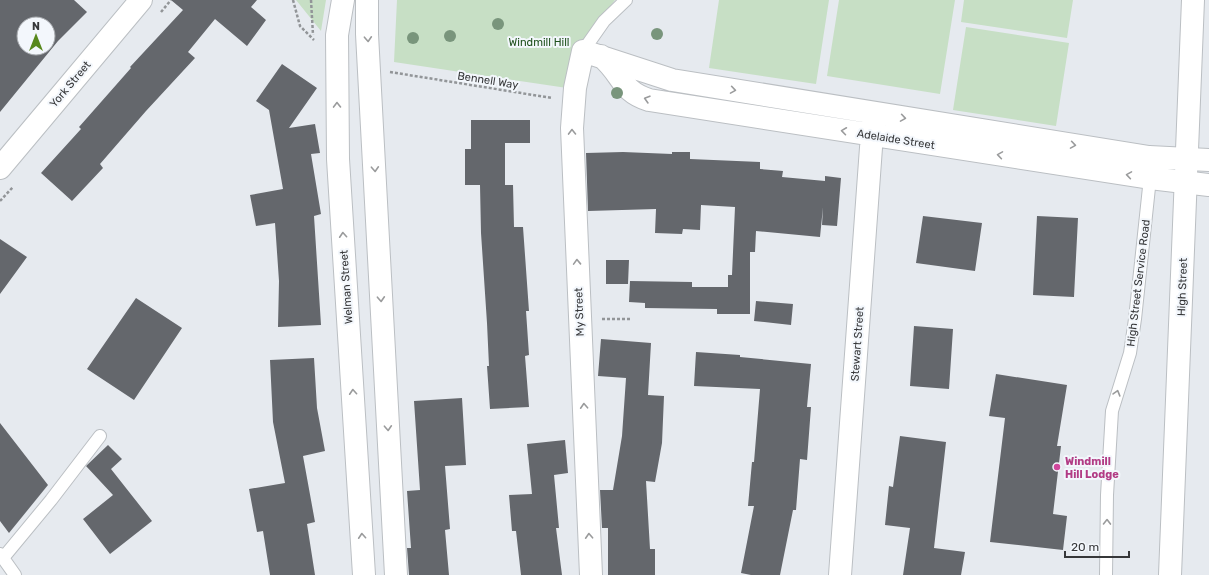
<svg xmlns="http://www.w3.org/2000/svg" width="1209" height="575" font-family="Rubik,sans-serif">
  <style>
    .green { fill: #c7dfc5 }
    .building { fill: #64676c; fill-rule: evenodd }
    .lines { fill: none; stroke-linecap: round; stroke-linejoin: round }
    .service-casing { stroke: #bbbfc3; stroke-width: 14 }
    .minor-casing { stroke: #bbbfc3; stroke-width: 24 }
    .tertiary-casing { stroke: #bbbfc3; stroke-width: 24 }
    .secondary-casing { stroke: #bbbfc3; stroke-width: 24 }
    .path { stroke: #929598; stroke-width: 2.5; stroke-dasharray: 3 2; stroke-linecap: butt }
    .service { stroke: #fff; stroke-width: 12 }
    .minor { stroke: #fff; stroke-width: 22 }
    .tertiary { stroke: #fff; stroke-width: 22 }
    .secondary { stroke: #fff; stroke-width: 22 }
    .tree { fill: #79957c }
    .oneway { stroke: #9a9b9c }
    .hotel-dot { fill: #d1479c; stroke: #f3f7fc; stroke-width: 1.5 }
    .labels { text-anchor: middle; stroke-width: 4; stroke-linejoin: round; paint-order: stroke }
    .park-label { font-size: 11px; fill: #1f501d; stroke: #f3f7fc }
    .street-label { font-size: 11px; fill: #363739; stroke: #f3f7fc }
    .hotel-label { font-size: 11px; font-weight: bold; fill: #b23c85; stroke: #f3f7fc; text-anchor: start }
  </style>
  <rect width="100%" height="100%" fill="#e6eaef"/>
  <path class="green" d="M296,0h30l-5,31z
    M397,0h218l-29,38 -19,50 -173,-26z
    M719,0h110l-13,84 -107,-16z
    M839,0h116l-15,94 -113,-18z
    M964,0h109l-6,38 -106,-16z
    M966,27l103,16 -13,83 -103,-16z"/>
  <path class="building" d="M0,0h74l13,12 -29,29 -58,71zM24,24h24v24h-24z
    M171,0h86l-6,7 15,13 -19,26 -32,-27 -27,33 7,6 -49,53 -46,53 3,4 -31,33 -31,-28 40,-44 -2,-2 52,-59 -1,-1 53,-57z
    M282,64l35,24 -28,40 26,-4 5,29 -9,1 10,60 -7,2 7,109 -43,2 1,-46 -4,-58 -19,3 -6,-31 33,-6 -14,-79 -13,-9z
    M471,120h59v23h-25v42h8l1,42h9l6,84h-3l3,44 -4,1 4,51 -39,2 -3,-43h2l-2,-43 -6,-90 -1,-48h-15v-36h6z
    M623,152l49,2v-2h18v7l70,3v7l23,2 -1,6 43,4v-5l16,2 -4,48 -15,-1 1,-18 -3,30 -64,-6 -1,21h-5v62h-33v-5l-72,-1v-5l-16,-1 1,-21 62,1v5h36v-12h4l3,-68 -34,-2 -1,25 -17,-1 -1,5 -27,-1 1,-24 -68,2 -2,-58z
    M923,216l59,7 -7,48 -59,-8z
    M1037,216l41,2 -4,79 -41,-2z
    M0,239l27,18 -27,37z
    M606,260h23l-1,24h-22z
    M136,298l46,30 -48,72 -47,-31z
    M756,301l37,3 -2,21 -37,-4z
    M914,326l39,3 -4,60 -39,-3z
    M601,339l50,4 -3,52 16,1 -2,47 -7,39 -9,-1 4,68h5v26h-47v-47h-6l-2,-38h13l9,-54 4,-58 -28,-2z
    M696,352l44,3v2l71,7 -4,43h4l-4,53 -7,-1 -4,51h-3l-13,65h-29l-10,-2 13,-67h-6l4,-44h2l6,-73 -66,-3z
    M314,358l3,50 8,43 -22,5 12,66 -8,2 8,51h-45l-7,-44 -6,1 -8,-43 36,-6 -12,-61 -3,-62z
    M996,374l71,11 -10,61h4l-8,68 14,2 -4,34 -73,-8 15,-124 -16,-2z
    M462,398l4,67 -21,1 5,63 -5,1 4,45h-40l-2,-27h4l-4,-57 13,-1 -6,-89z
    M0,423l48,62 -39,48 -9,-12z
    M900,436l46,6 -12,106 31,4 -4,23h-58l7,-47 -25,-3 4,-39 4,1z
    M565,440l3,33 -14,2 5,53h-3l6,47h-41l-5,-44h-4l-3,-36 23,-1 -5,-50z
    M108,445l14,14 -11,10 41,52 -42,33 -27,-35 30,-24 -27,-29z"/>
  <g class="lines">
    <defs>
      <path id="service" d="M583,51l21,-30 22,-21
        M0,554l3,4 48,-58 49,-64
        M3,558l12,17
        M1106,575l1,-80 5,-84 18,-58 5,-34 15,-141"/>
      <path id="minor" d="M343,0l-6,35 1,124 26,416
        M367,0v34l29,541
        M601,56c22,18 19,35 48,44l501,78 59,7
        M591,575l-19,-447 3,-40 8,-37 89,29 477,77 60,3
        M840,575l33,-455"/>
      <path id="tertiary" d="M0,168l141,-168"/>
      <path id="secondary" d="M1170,575l23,-575"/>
    </defs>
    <use href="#service" class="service-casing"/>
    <use href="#minor" class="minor-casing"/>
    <use href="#tertiary" class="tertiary-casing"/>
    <use href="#secondary" class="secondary-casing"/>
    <path class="path" d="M293,0l7,26 14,14
      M311,0l2,35
      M161,12l10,-12
      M390,72l162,26
      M0,201l13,-14
      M602,319h30"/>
    <use href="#service" class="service"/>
    <use href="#minor" class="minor"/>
    <use href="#tertiary" class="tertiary"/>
    <use href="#secondary" class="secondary"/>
  </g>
  <g class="tree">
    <circle cx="498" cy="24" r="6"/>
    <circle cx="657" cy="34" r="6"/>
    <circle cx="450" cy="36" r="6"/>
    <circle cx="413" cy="38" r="6"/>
    <circle cx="617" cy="93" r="6"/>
  </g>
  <defs><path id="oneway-chevron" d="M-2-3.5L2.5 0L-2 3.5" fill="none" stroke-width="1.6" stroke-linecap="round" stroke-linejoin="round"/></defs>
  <g class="oneway">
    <use href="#oneway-chevron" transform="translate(368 39) rotate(87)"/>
    <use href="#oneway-chevron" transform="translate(733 90) rotate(9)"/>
    <use href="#oneway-chevron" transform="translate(647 99) rotate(-164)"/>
    <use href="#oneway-chevron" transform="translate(337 105) rotate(-91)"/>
    <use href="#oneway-chevron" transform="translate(903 118) rotate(9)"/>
    <use href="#oneway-chevron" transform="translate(844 131) rotate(-172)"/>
    <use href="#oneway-chevron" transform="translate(572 132) rotate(-91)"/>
    <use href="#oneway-chevron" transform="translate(1073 145) rotate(9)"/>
    <use href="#oneway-chevron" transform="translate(1000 155) rotate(-171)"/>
    <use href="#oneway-chevron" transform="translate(375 169) rotate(87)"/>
    <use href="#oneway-chevron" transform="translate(1129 175) rotate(-171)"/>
    <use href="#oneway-chevron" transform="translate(343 235) rotate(-94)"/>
    <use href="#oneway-chevron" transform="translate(577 262) rotate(-92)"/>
    <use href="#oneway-chevron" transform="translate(381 299) rotate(87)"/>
    <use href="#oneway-chevron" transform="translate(353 392) rotate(-94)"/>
    <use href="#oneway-chevron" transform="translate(1117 393) rotate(-74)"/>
    <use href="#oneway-chevron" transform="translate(584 406) rotate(-93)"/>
    <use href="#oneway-chevron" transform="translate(388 428) rotate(87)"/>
    <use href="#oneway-chevron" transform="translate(1107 522) rotate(-89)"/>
    <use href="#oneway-chevron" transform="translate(362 536) rotate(-94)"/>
    <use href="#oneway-chevron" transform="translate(589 536) rotate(-93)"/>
  </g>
  <circle class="hotel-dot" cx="1057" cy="467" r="4"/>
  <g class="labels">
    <g class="park-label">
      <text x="539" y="46">Windmill Hill</text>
    </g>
    <g class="street-label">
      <text transform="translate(488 80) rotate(9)" y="4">Bennell Way</text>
      <text transform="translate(70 84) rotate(-50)" y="4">York Street</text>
      <text transform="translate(896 139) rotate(9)" y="4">Adelaide Street</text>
      <text transform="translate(1138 283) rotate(-83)" y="4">High Street Service Road</text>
      <text transform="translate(346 287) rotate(-94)" y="4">Welman Street</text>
      <text transform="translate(1182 287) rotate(-88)" y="4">High Street</text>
      <text transform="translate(579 312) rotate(-92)" y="4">My Street</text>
      <text transform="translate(857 344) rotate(-86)" y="4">Stewart Street</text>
    </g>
    <g class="hotel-label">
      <text x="1065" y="465">Windmill<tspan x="1065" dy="13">Hill Lodge</tspan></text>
    </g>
  </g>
  <g transform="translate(36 36)"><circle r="19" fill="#f3f7fc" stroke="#a7aaae"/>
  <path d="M0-3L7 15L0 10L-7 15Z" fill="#57881c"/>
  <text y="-6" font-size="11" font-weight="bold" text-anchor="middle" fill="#363739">N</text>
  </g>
  <path d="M1065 551v6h64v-6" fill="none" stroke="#363739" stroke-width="2"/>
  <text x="1071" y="551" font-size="12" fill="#363739" stroke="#f3f7fc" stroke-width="3" paint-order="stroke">20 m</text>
</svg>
